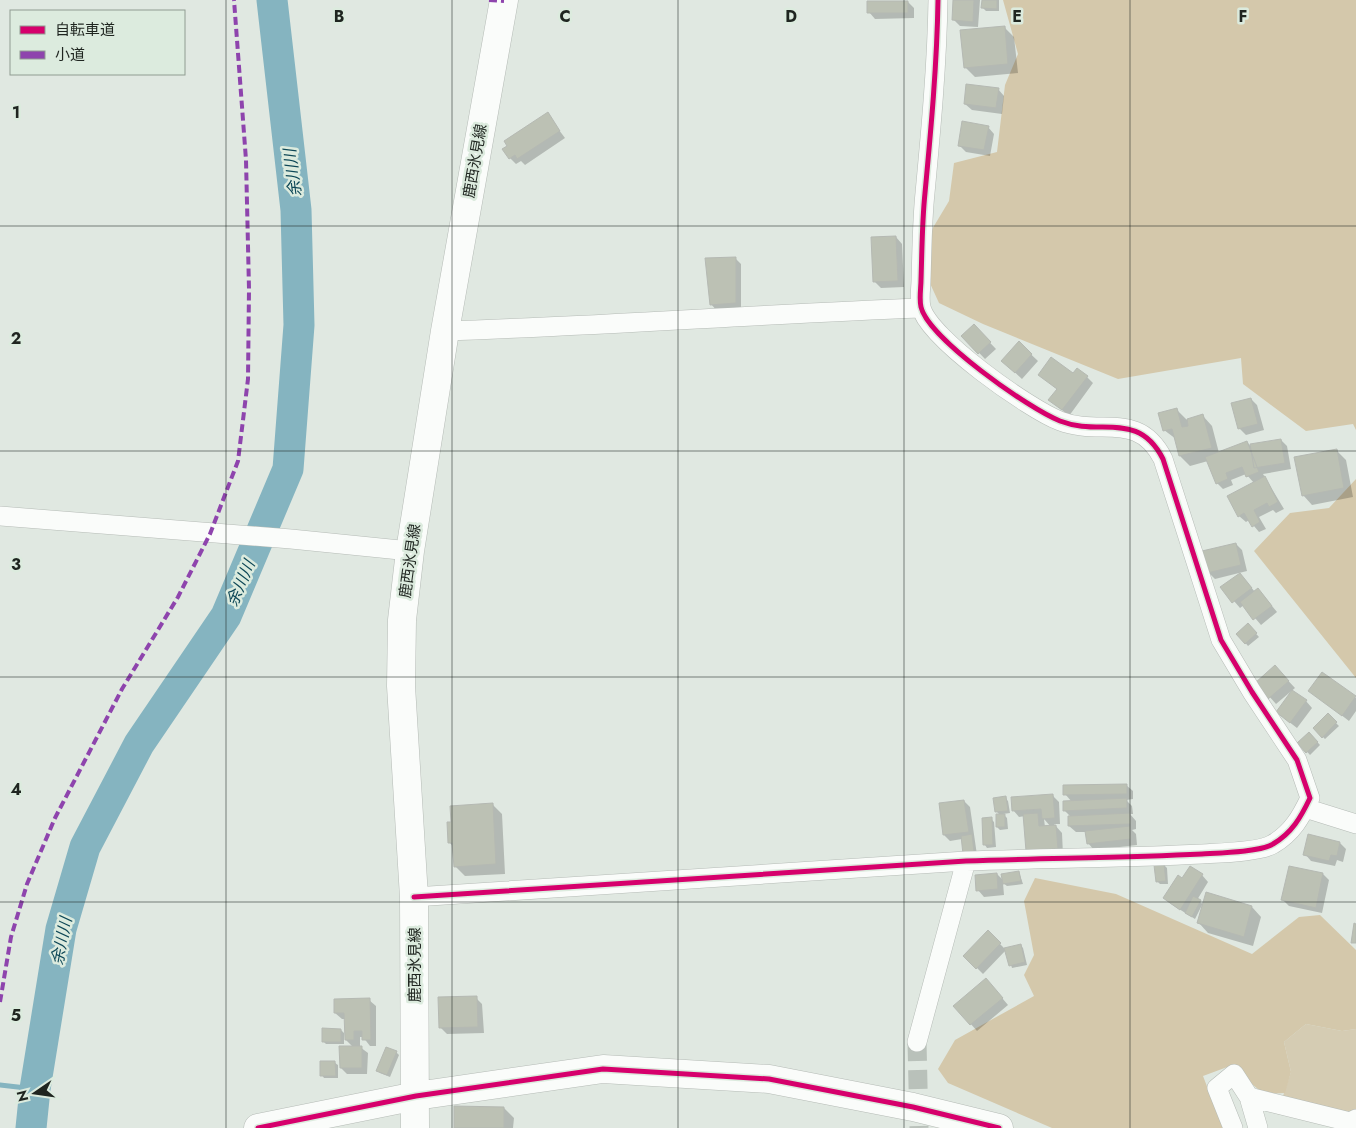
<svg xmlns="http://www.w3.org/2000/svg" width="1356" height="1128" font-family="Jost,'Noto Sans JP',sans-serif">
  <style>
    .green { fill: #d5ccb3 }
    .forest { fill: #d4c8ab }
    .shadow { fill: #0003; fill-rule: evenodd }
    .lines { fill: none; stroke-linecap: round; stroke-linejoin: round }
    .stream { stroke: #85b4c0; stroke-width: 5 }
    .river { stroke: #85b4c0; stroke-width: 31 }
    .building { fill: #bcc1b4; stroke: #b5b9b3 }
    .street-tunnel { stroke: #b9c1ba; stroke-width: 19; stroke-dasharray: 19 9; stroke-linecap: butt }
    .street-casing { stroke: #b5bbb6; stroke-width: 20 }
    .secondary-casing { stroke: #b5bbb6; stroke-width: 29 }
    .street { stroke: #fafcfa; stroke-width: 19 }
    .secondary { stroke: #fafcfa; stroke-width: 28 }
    .quiet { stroke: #8e44ad; stroke-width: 4; stroke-dasharray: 8 4; stroke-linecap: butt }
    .cycleway-casing { stroke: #dcebde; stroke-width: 8 }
    .cycleway { stroke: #d6006c; stroke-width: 5 }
    .grid { fill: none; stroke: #1f2520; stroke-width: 1; stroke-opacity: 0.55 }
    .labels { text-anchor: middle; stroke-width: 5; stroke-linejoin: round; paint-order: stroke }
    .street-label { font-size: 15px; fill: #1f2520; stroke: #dcebde }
    .water-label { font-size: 16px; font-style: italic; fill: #0d4756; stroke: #dcebde }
    .grid-label { font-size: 16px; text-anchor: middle; font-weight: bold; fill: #1f2520; stroke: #dcebde; stroke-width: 5; stroke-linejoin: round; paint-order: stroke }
  </style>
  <rect width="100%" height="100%" fill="#e0e8e1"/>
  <path class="green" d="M1306,1024l36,7 14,-2v97l-79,-12 14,-42 -7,-30z"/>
  <path class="forest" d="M1003,0h353v430l-3,-6 -47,7 -63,-47 -2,-26 -123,21 -135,-55 -44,-21 -11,-24 3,-48 18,-30 5,-38 43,-11 8,-67 13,-31z
    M1356,479v199l-102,-127 36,-38 39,-5z
    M1035,878l81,16 136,60 47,-37 21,-2 36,35v79l-14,2 -36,-7 -22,18 7,30 -6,21 -21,1 -34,-28 -27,10 20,52h-171l-104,-45 -10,-14 17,-29 79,-44 -10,-21 10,-20 -10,-54z"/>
  <path class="shadow" d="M955,0h25l-2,27 -18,-1 -6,-6z
    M983,0h16v11h-13l-3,-3z
    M908,2l6,6v10l-39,1 -6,-7z
    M1004,27l10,10 4,36 -43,4 -10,-10z
    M998,89l6,7 -2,18 -30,-4 -7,-6z
    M547,114l18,24 -40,27 -4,-4 -5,3 -6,-6z
    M988,127l6,7 -4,22 -24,-4 -7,-7z
    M896,237l6,7 2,43 -23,1 -6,-6z
    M735,258l6,6v45l-24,2 -6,-7z
    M974,326l22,23 -11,10 -22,-23z
    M1019,343l19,18 -16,18 -13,-12z
    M1040,375h34l13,2 6,6 -24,33 -19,-16 8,-10z
    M1251,399l6,6 7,25 -18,5 -7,-7z
    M1177,410l10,10 16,-4 9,10 7,27 28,-11 5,6 29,-8 6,6 4,23 -28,5 21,35 -8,4 -3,-3 -14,7 7,12 -7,3 -10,-12 -3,2 -7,-6 15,-33 -8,-9 -15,6 2,5 -10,4 -6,-6 -9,-22 -18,5 -10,-10 -4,-17 -12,-9z
    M1336,450l10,10 7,37 -41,8 -9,-10z
    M1236,544l6,6 5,21 -32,8 -7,-7z
    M1246,581l9,11 3,-2 6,6 13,16 -16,13 -17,-20 -4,3 -18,-21z
    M1248,625l11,12 -11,9 -10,-12z
    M1281,673l14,15 -19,16 -19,-21z
    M1322,673l34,25v13l-7,10 -39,-30z
    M1306,701l6,7 -15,20 -13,-10z
    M1328,715l11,11 -14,13 -11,-11z
    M1309,733l11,12 -10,10 -11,-12z
    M1126,785l7,6v8l-7,1 6,6 1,8h-3l6,7v8l-4,1 4,4 1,11 -43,5 -6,-7 -2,-11h-10l-7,-6 2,-9 -7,-7 8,-8 -7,-8z
    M1053,796l6,6 1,22h-6l8,9 1,22 -30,2 -8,-41 -6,1 -6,-7zM1044,819l7,8h-6z
    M1005,798l3,3 2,12 -7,1 4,4 1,11 -8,1 -3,-3 3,-12 -4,-4z
    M964,801l6,6 7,48 -15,-16 -12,2 -6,-6z
    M492,804l10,10 3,60 -40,2 -10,-10 -1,-19 -5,-5z
    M991,819l3,3 2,25 -9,1 -2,-3z
    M1340,843l6,6 -3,13 -6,-2 -2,6 -24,-5 -6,-7z
    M1164,865l3,3 1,16h-8l-3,-3z
    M1290,867l33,7 6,6 -7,33 -33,-7 -6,-6z
    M1019,872l4,12 -16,2 -4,-3 1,12 -20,2 -6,-7 19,-16 7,7z
    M1202,875l6,7 -11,18 7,5 48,2 9,10 -8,29 -45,-13 -9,-10 3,-18 -7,14 -24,-15 -7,-6 19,-19z
    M988,932l17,17 15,-4 3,3 4,17 -15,3 -6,-18 -23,24 -18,-18z
    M992,986l16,19 -31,26 -22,-25z
    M476,998l6,6 2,29 -37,1 -7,-7z
    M369,1000l7,6v40h-6l-7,-9h-3v10l8,6 -1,21h-20l-6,-6 12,-21 -7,-7v-21h-4l-7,-6z
    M341,1030l3,3v11h-18l-3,-3z
    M396,1052l3,3 -9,22 -10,-4 -3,-3z
    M335,1063l3,2v13h-14l-2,-3z
    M504,1108l10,10 -1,10h-58z"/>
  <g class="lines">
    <path class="stream" d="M0,1085l35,4"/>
    <path class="river" d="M31,1128l4,-39 26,-160 24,-82 54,-103 87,-128 62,-147 11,-144 -3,-115 -24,-210"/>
  </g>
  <path class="building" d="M953,0h21l-1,22 -21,-2z
    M982,0h15v9l-16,-1z
    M867,1h41v12h-41z
    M1005,26l3,38 -44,4 -4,-38z
    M966,84l33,4 -3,20 -32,-4z
    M548,112l12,19 -43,28 -2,-4 -6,4 -7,-10 5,-3 -3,-5z
    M962,121l27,5 -5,24 -26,-4z
    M896,236l2,45 -25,1 -2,-45z
    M736,257v46l-26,2 -5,-47z
    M974,324l17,18 -13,12 -17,-18z
    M1019,341l13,13 -17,19 -14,-12z
    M1051,357l22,16 4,-5 11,8 -26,34 -14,-10 9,-11 -19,-14z
    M1251,398l7,26 -20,5 -7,-26z
    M1177,408l5,19 6,-1 -1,-7 16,-5 9,34 -33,8 -7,-27 -9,2 -5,-18z
    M1281,439l4,24 -31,5 -4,-24z
    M1247,441l12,31 -13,5 -4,-10 -16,6 2,6 -12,5 -11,-27z
    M1337,449l7,39 -42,8 -8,-39z
    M1265,476l13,26 -9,5 -2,-4 -13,7 6,12 -8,5 -8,-14 -6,4 -11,-21z
    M1236,543l5,22 -34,8 -5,-22z
    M1240,573l12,15 -20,15 -12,-16z
    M1258,588l14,18 -19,14 -13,-18z
    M1248,623l9,10 -12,11 -9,-10z
    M1275,665l14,16 -21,18 -13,-16z
    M1322,672l34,24 -14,20 -34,-25z
    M1292,690l15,10 -17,23 -14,-11z
    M1328,713l9,9 -15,16 -9,-10z
    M1309,732l9,10 -12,11 -9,-10z
    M1127,784v10l-64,1v-10z
    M1053,794l2,24 -13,1 -1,-10 -29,2 -1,-14z
    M1006,796l2,15 -13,1 -2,-14z
    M1127,798v10l-64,3v-10z
    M964,800l5,32 -26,3 -4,-32z
    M493,803l3,61 -42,3 -2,-24h-4l-1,-21h4l-1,-16z
    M1038,813l1,13 17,-1 2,24 -32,2 -3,-37z
    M1130,813l1,11 -63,2v-10z
    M996,814h9v13h-9z
    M992,817l1,28h-10l-1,-27z
    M1130,826l1,13 -44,5 -2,-13z
    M972,834l2,18 -11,2 -2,-18z
    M1308,834l32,8 -3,14 -6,-1 -2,6 -26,-6z
    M1164,864l2,17 -10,1 -2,-17z
    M1190,866l13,8 -23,36 -17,-12 15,-23 4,3z
    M1289,866l34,7 -7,35 -35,-8z
    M1019,871l2,10 -18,3 -2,-10z
    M997,873l1,16 -22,2 -1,-16z
    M1206,892l46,14 -8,31 -47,-14z
    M1193,896l8,4 -9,17 -7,-4z
    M1354,923l2,1v19h-5z
    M988,930l13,13 -25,26 -13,-13z
    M1021,944l4,18 -16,4 -5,-18z
    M986,978l17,20 -33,27 -17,-19z
    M477,996l1,31 -39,1 -1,-31z
    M370,998l1,42h-9v-9h-8v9h-9l-1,-27h-10v-14z
    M322,1028l19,1v13h-19z
    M339,1046h23v22h-22z
    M386,1047l11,4 -10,24 -11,-4z
    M320,1061h15l1,15h-16z
    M454,1106l50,1v21h-50z"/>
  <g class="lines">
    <path class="street-tunnel" d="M917,1042l2,86"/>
    <defs>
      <path id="street" d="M445,331c159,-5 317,-17 476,-23
        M0,516l291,23 119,12
        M1305,808l51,16
        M414,897l552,-36c79,-3 157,-3 236,-7 16,-1 59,-2 71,-10 19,-11 28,-27 37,-46l-13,-38 -45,-68 -31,-52 -58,-181c-25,-49 -62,-22 -103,-38 -31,-12 -132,-83 -139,-114 -2,-8 0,-19 0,-27 1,-29 1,-58 4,-87 6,-64 12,-129 13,-193
        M917,1042l49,-181
        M1249,1097l101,25 6,-3
        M1233,1128l-16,-40 17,-14 15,23 9,31"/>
      <path id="secondary" d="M258,1128l158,-32 187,-27 166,10 144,28 86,21
        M415,1128l-1,-231 -13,-211 1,-66 8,-69 35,-220 59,-331"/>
    </defs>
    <use href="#street" class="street-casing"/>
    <use href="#secondary" class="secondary-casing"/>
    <use href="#street" class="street"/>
    <use href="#secondary" class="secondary"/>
    <path class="quiet" d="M489,0l15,1
      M0,1002l11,-65 16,-53 28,-66 67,-129 56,-92 32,-63 28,-73 10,-82 1,-90 -3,-129 -12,-160"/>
    <defs>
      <path id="cycleway" d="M414,897l552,-36c79,-3 157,-3 236,-7 16,-1 59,-2 71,-10 19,-11 28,-27 37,-46l-13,-38 -45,-68 -31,-52 -58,-181c-25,-49 -62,-22 -103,-38 -31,-12 -132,-83 -139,-114 -2,-8 0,-19 0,-27 1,-29 1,-58 4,-87 6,-64 12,-129 13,-193
        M258,1128l158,-32 187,-27 166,10 144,28 86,21"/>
    </defs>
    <use href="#cycleway" class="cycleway-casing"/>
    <use href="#cycleway" class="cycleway"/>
  </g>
  <path class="grid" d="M226,0v1128M452,0v1128M678,0v1128M904,0v1128M1130,0v1128M0,226h1356M0,451h1356M0,677h1356M0,902h1356"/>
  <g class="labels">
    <g class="street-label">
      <text transform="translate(475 161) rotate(-80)" y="5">鹿西氷見線</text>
      <text transform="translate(410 561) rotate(-82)" y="5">鹿西氷見線</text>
      <text transform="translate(415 965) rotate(-90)" y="5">鹿西氷見線</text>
    </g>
    <g class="water-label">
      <text transform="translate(292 173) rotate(-97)" y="6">余川川</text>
      <text transform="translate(240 583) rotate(-67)" y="6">余川川</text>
      <text transform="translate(61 941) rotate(-79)" y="6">余川川</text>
    </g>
  </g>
  <g class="grid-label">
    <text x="339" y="22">B</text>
    <text x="565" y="22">C</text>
    <text x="791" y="22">D</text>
    <text x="1017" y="22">E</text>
    <text x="1243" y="22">F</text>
    <text x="16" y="118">1</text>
    <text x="16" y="344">2</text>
    <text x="16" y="570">3</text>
    <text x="16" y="795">4</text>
    <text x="16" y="1021">5</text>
  </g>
  <rect x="10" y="10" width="175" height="65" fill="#dcebde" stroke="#909c92"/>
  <rect x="20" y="26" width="25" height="8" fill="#d6006c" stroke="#909c92"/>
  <text x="55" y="35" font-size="15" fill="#1f2520">自転車道</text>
  <rect x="20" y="51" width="25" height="8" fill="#8e44ad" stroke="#909c92"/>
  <text x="55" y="60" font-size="15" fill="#1f2520">小道</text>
  <g transform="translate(35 1093) rotate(257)" stroke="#dcebde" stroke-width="4" paint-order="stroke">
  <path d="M0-4L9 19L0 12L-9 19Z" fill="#1f2520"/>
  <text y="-8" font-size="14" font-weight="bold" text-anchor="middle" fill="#1f2520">N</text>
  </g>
</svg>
